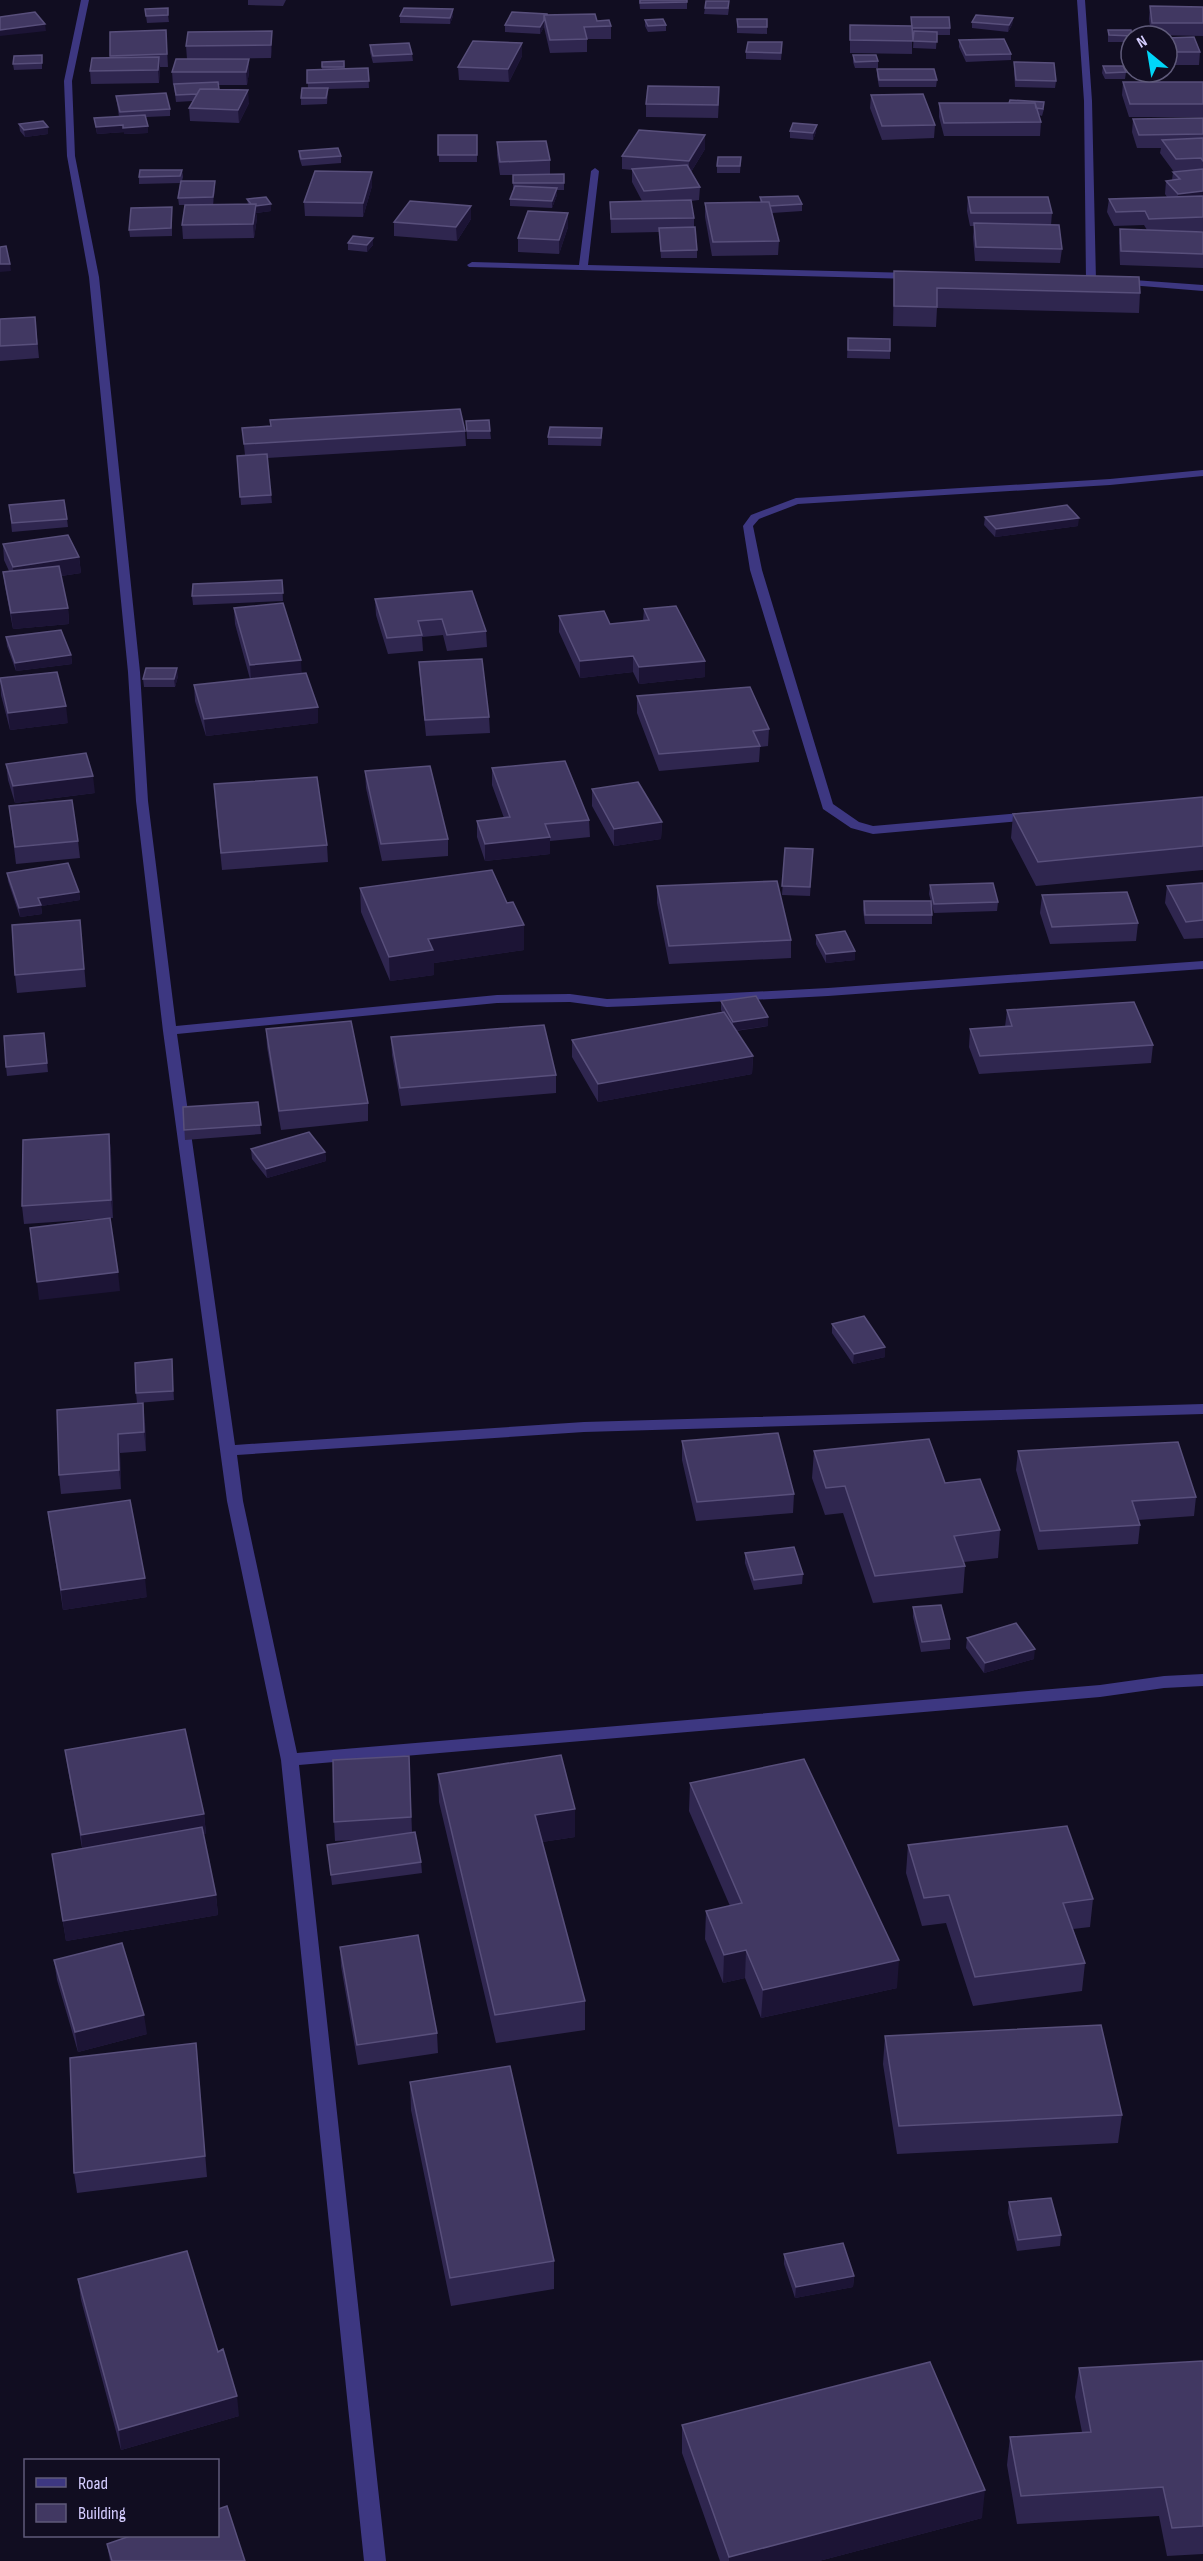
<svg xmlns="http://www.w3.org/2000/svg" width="1203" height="2561" font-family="'Sofia Sans Condensed',sans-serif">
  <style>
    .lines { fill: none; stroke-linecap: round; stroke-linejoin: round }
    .minor { fill: #3d3781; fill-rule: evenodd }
    .wall { fill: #2f264f }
    .shaded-wall { fill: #1c1435 }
    .building { fill: #413862; stroke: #584f7b; stroke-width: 1.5 }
  </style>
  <rect width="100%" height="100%" fill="#110d21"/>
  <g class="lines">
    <path class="minor" d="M81,0h8l-17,81 3,75 24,121 41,395 8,129 28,225 321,-31 73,-1 37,5 27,-1 194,-10 375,-27v8l-375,27 -194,10 -27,1 -37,-5 -73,1 -320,31 58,411 349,-23 619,-18v10l-619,18 -347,23 6,46 54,252 803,-68 64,-9 39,-2v12l-39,2 -64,9 -801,68 87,796h-22l-83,-801 -54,-259 -64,-470 -27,-230 -8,-129 -39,-395 -22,-121 -3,-75z
      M1077,0h8l7,101 4,180 -5,3 -5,-3 -2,-180z
      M595,168l4,3 -11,94 325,8 5,3 -5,3 -444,-12 -2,-2 5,-3 107,3 12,-94z
      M1120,279l83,6v6l-86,-7v-4z
      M1203,470v6l-93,9 -312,19 -39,15 -6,7 9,44 71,234 26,18 14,4 158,-14 6,4 -6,4 -158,14 -22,-6 -28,-19 -73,-239 -7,-44 8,-11 45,-17 314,-19z"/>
  </g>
  <path class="wall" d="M248,0h38l-3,6 -35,-1z
    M639,0h48v9h-47z
    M1150,6l53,1v29l-52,-1 -2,-16z
    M705,8h24l-1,7 -24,-1z
    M145,9l23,6 1,7 -22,1z
    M453,9v7l-3,8 -50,-1v-7z
    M547,15l50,6 14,5v13h-24v13l-37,1 -6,-26 -4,7 -35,-2v-7z
    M911,17l39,11v7h-13l-1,14 -23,-1 1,-14h-2v20l-62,-1v-28l61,1z
    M1013,18l-1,7 -4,7 -36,-4v-6z
    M737,19h30v15l-30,-1z
    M645,20l21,5v6l-18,1 -3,-6z
    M166,30l2,37h-8l-1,16 -68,1 -1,-13 20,-13v-26z
    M1108,30l23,6v23l-3,-8v-9h-20z
    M272,31v13l-1,14 -84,1 -1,-13z
    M1167,38l33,14 -1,13h-32z
    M959,40l52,14v6l-45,2 -7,-15z
    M522,43v13l-13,26 -50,-2 -1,-13z
    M370,45l42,9 1,7 -40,2 -3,-11z
    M782,49l-1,11 -35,-1v-7z
    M42,55v14l-28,1 -1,-6z
    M853,55l25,6v7h-23l-2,-6z
    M176,59l73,13 -2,13h-29l1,4 30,14 -10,20 -49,-2 -1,-13 4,-7 -17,1 -2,-17h-1l-1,-13z
    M344,61l1,8 23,-1 1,20 -41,1 -1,15 -26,1v-7l7,-10 -1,-18 15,-1v-7z
    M1014,62l42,19 -1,7 -40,-1 -1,-18z
    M1103,66l23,6 -1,7h-20l-3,-6z
    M877,69l60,11 -1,7h-57l-2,-11z
    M1123,82h80v35h-74l-7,-22z
    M871,95l64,30 -1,13 -52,2 -12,-32z
    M116,96l54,13v7l-24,1 2,16 -24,1v-2l-27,2 -3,-16 25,-1z
    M719,100l-1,18 -72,-1v-13z
    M939,103l105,6 -2,7 -3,-1 2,7 -1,14h-96l-5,-19z
    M1133,119h70v112h-18l18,1v36l-83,-3 -1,-22 1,-14 27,1 -3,-5 -30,1 -7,-14 2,-13 58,-2 -2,-3 1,-13 6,-1 1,-8h1l-14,-19 1,-5h-24l-5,-16z
    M19,124l29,10 -23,3 -5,-6z
    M790,131l26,1 -3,8 -23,-2z
    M438,135h39v27h-38z
    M705,135v14l-14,23 9,15 -1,13 -8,1 3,17v9l3,23v8h-36l-2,-26 -48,1 -1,-31 32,-1 -10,-19v-12l-10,-1v-13z
    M497,142l53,18v14h14v16h-7v5l-5,13 -42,-2v-7l3,-9v-15h-13l-3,-20z
    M299,151l42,5v7l-39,3 -3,-9z
    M741,157l-1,16h-23v-7z
    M182,170l1,7 -1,4 33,7 -2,17h-34l-1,-7 2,-15 -41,1v-7z
    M372,172v14l-9,31 -58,-1 -1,-14z
    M760,197l42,7v7l-30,2 7,28 -1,14 -66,1 -7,-39v-14l55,-1z
    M968,197l84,16 -1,12 11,24 -2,14 -85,-2 -2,-24 1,-11h-4l-3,-15z
    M247,199l24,12 -15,2 1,5 -3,20 -71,1 -1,-14 66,-21z
    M172,214v22l-42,1 -1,-7z
    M471,219l-14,22 -63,-5v-14z
    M568,227l-9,27 -41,-2v-14z
    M373,238v7l-6,7 -19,-2v-7z
    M894,271l246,22 -1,20 -202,-5 -1,19 -43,-1z
    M35,317l4,41 -39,3v-42z
    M848,338l42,13v8l-43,-1z
    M270,420l195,11 1,15 -199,12 5,45 -31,2 -4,-49 8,-1 -3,-27 28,-2z
    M466,421l24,10 1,8h-24z
    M602,435l-1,11 -53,-1v-8z
    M9,505l58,14 1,8 -56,5z
    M985,517l93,9 -83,11 -11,-12z
    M3,544l76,13 2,16 -20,3 7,32 1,16 -56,5 -8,-42 -2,-15 6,-1 -5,-11z
    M282,580l1,21 -90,4 -1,-9z
    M375,599l111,32 1,16 -40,4 -4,-16 -21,2 1,14 -35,3 -12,-39z
    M234,608l68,65 16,34v16l-112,13 -11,-35 -1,-16 56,-6 -15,-55z
    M644,609l61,52v16l-66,7 -6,-12 -53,6 -21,-46v-16l51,8 33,-3z
    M6,637l65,18 1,9 -56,7 -9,-25z
    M419,662l70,55 1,16 -64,3 -6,-58z
    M178,676l-3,11h-31l-1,-8z
    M0,678l68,45 -58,7 -9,-35z
    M637,696l132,33 -1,17 -8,1 -1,15 -100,9 -22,-58z
    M6,764l89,29 -80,10 -7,-23z
    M492,768l97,52 1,17 -40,4v13l-65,7 -8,-24v-16l27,-3 -12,-33z
    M365,771l83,68v17l-66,5 -16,-73z
    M592,789l70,33 -1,17 -47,7 -22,-40z
    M1203,797v73l-167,16 -25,-48 2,-24z
    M215,801l112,44 1,17 -106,8z
    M9,806l69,35 2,17 -64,6z
    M785,848l28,1 -3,47 -28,-1z
    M7,873l72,19 1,8 -39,6 1,8 -22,3 -12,-36z
    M1203,883v55l-19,1 -19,-36 2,-17z
    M930,885l68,17 -1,9 -63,2 -5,-19z
    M657,886l134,54v18l-122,6 -12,-61z
    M360,888l164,62 -90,13v12l-44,6 -29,-69z
    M1042,895l96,28 -2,18 -86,3 -10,-31z
    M864,901l68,14v9h-67l-2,-14z
    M80,920l6,67 -69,6 -2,-18z
    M816,935l39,25 -29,3 -10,-19z
    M721,1001l47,25 -32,5 17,25 -1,18 -154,28 -26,-45v-17l150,-28 -1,-2z
    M1007,1010l146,35 -2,18 -172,11 -10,-27 1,-18 35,-2z
    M266,1029l102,74v18l-87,9 -14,-83z
    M44,1033l4,39 -41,4 -1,-9z
    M391,1037l165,38v18l-155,13 -9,-51z
    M258,1102l3,32 -76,6 -2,-33z
    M109,1134l2,18 2,66 -89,6 -2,-18z
    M251,1149l74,3 1,9 -59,17 -15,-19z
    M832,1324l53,23v10l-32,7 -21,-31z
    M172,1369l2,31 -37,3 -1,-10z
    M57,1410l88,12 1,29 -26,2 1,36 -60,5 -2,-19z
    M682,1441l112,53 -1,19 -97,8 -14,-61z
    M814,1451l131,32 55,47 -2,28 -34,4 1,4 -2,27 -90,10 -30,-90 -18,2 -13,-37z
    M1018,1451l178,46 -2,19 -56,4 2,5 -2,19 -100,6 -22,-80z
    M48,1512l99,85 -84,13z
    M745,1553l58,21 -1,10 -48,6 -9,-27z
    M913,1607l37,32v10l-29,3 -8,-35z
    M967,1638l67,21 -50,14 -18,-25z
    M65,1750l139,64 2,20h-3l13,61 2,20 -152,26 -14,-87 30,-6 -14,-79z
    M409,1756l3,76 9,30 1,11 -90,12 -5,-40 32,-5 -24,1 -1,-19z
    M438,1774l137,63 -33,5 43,159v29l-89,13 -57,-241z
    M690,1783l207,205 -136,30 -16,-40 -22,5 -18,-44 1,-28 24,-5 -41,-95z
    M908,1845l185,54 -3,28 -17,2 12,34 -3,28 -109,15 -27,-83 -24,3 -16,-53z
    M340,1947l97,86 1,20 -80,12 -17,-99z
    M54,1960l93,74 -69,18 -21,-72z
    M885,2036l237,79 -4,28 -221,11 -14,-90z
    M196,2043l11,134 -130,16 -3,-20z
    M410,2082l144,179v28l-103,17 -40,-196z
    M1009,2202l52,33 -1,11 -43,5 -9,-38z
    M784,2254l70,22 -1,11 -58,11 -11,-34z
    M78,2279l161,137 -118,34 -40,-150z
    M1203,2361v193l-36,2 -8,-40 -142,8 -10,-59 3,-28 72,-5 -7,-35 4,-29z
    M682,2425l300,93 -163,43h-99l-38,-108z
    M107,2544l138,17h-135z"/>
  <path class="shaded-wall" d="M453,9v7l-3,8v-6z
    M1013,18l-1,7 -4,7 1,-7z
    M544,20v7l-4,7v-7z
    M45,24l1,7 -46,5v-6z
    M272,31v13l-1,14v-13z
    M522,43v13l-13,26 -1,-13z
    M159,57l1,13 -1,13 -1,-13z
    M249,59v13l-2,13 -1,-13z
    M248,90l1,13 -10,20 -1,-13z
    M123,125l1,7 -27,2 -1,-7z
    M817,125l-1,7 -3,8v-7z
    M148,126v7l-24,1 -1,-6z
    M48,127v7l-23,3 -1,-7z
    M705,135v14l-16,26v-14z
    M372,172v14l-9,31v-14z
    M215,181v7l-2,17v-8z
    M557,188v7l-5,13v-7z
    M1203,191v14l-26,2 1,-13z
    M271,204v7l-15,2 1,5 -3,20 -1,-14 3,-18z
    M471,206v13l-14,22 -1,-14z
    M568,213v14l-9,27v-14z
    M373,238v7l-6,7v-7z
    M0,264h10l1,7 -11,1z
    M1079,518l-1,8 -83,11 1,-8z
    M79,557l2,16 -67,10 -1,-16z
    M68,608l1,16 -56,5 -2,-16z
    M71,655l1,9 -56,7 -1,-8z
    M633,656v16l-53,6v-17z
    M301,660l1,17 -51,5 -1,-17z
    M705,661v16l-66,7v-17z
    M177,668l1,8 -3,11 -1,-8z
    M66,706l2,17 -58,7 -2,-17z
    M318,707v16l-112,13 -2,-17z
    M93,776l2,17 -80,10 -2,-17z
    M662,822l-1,17 -47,7v-17z
    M550,837v17l-65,7v-17z
    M79,892l1,8 -39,6 1,8 -22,3 -1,-9 19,-10z
    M524,925v25l-90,13v12l-44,6 -1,-24 39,-18z
    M855,951v9l-29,3v-9z
    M768,1017v9l-35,5v-9z
    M753,1056l-1,18 -154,28v-18z
    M109,1134l2,18 2,66 -2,-18z
    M325,1152l1,9 -59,17 -1,-9z
    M118,1272l2,19 -81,9 -2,-18z
    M885,1347v10l-32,7 1,-10z
    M143,1403l2,19 1,29 -2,-19z
    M118,1434l2,19 1,36 -2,-19z
    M145,1578l2,19 -84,13 -2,-20z
    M1035,1649l-1,10 -50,14 1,-10z
    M575,1809v28l-40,6v-28z
    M204,1814l2,20 -123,21 -2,-20z
    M216,1895l2,20 -152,26 -3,-20z
    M746,1950l-1,28 -22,5 1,-28z
    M899,1960l-2,28 -136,30 2,-28z
    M144,2015l3,19 -69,18 -3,-20z
    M854,2276l-1,11 -58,11 1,-11z
    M237,2396l2,20 -118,34 -2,-20z
    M985,2490l-3,28 -163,43h-90v-4z"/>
  <path class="building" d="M640,0h47v2l-47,1z
    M706,1h23l-1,7h-23z
    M1150,6l53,1v16h-51z
    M168,8v7l-22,1 -1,-7z
    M404,8l49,1 -3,9 -50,-2z
    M35,12l10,12 -45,6v-13z
    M512,12l35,2v1h-3v5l-4,7 -35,-2z
    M595,14l2,7 12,-1 2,6 -27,1 3,12 -37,1 -6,-25z
    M976,15l37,3 -4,7 -37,-3z
    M911,17h38l1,11h-38z
    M663,19l3,6 -18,1 -3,-6z
    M737,19h30v8h-29z
    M850,25l62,1 1,15 -63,-1z
    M166,30l1,24 -57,2v-24z
    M1108,30h23l1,6 -23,-1z
    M272,31l-1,14 -85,1 2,-14z
    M914,31l23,1v10l-24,-1z
    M1194,37l6,15h-33v-14z
    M1004,39l7,15 -45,1 -7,-15z
    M473,41l49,2 -14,26 -50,-2z
    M748,42h34l-1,11 -35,-1z
    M409,43l3,11 -39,2 -3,-11z
    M42,55v8l-29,1 1,-8z
    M853,55h23l2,6 -23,1z
    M159,57l-1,13 -68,1 2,-13z
    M176,59h73l-3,13h-74z
    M344,61v6h-22v-5z
    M1014,62l40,1 2,18 -40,-1z
    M1103,66h20l3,6 -20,1z
    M368,68l1,13 -62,2v-13z
    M877,69h57l3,11h-58z
    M218,82l1,7h-19l-3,5 -21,1 -2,-11z
    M1123,82h80v22h-73z
    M648,86l71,1 -1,18 -72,-1z
    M302,88h26l-2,10h-25z
    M200,89l48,1 -10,20 -49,-2z
    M166,93l4,16 -50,3 -4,-16z
    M923,94l12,31 -53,1 -11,-31z
    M1010,100l34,2 -1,7 -7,-1 -1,-5h-26z
    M939,103h96l6,19 -97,1z
    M145,115l3,11 -25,2v-3l-27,2 -2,-9z
    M1203,118v16l-64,1 -6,-16z
    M43,121l5,6 -24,3 -5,-6z
    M793,123l24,2 -4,8 -23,-2z
    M639,130l66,5 -16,26 -67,-5z
    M438,135h39v20h-39z
    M1203,138v23l-2,-3 -25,1 -14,-19z
    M546,141l4,19 -50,2 -3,-20z
    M338,148l3,8 -40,3 -2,-8z
    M718,157h23l-1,9h-23z
    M687,165l13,22 -56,4 -12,-22z
    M1203,169v22l-25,3 -12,-13 14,-2 -7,-7z
    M140,170h42l-2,6 -41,1z
    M315,171l57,1 -9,31 -59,-1z
    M564,174v9h-51v-8z
    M181,181h34l-2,16 -35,1z
    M515,186l42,2 -5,13 -42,-2z
    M798,196l4,8 -32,2 -1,-4h-7l-2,-5z
    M1203,196v21l-54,2 -4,-8 -29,1 -7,-13z
    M266,197l5,7 -15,2v-2h-5l-4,-5z
    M968,197h80l4,16h-81z
    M691,200l3,18 -83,1 -1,-17z
    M410,201l61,5 -15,21 -62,-5z
    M769,202l10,39 -66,1 -8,-39z
    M256,204l-3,20 -71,1 3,-20z
    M172,207l-1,21 -42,2 2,-22z
    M528,211l40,2 -9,27 -41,-2z
    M974,223l85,2 3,24 -86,-2z
    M695,227l2,23 -36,1 -2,-23z
    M1120,229l83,3v22l-82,-3z
    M353,236l20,2 -6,7 -19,-2z
    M6,246l4,18h-10v-17z
    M894,271l245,6 1,16 -203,-5v19l-43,-1z
    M35,317l2,27 -37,2v-27z
    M848,338l42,1v12l-42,-1z
    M460,409l5,22 -221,13 -2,-16 29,-2 -1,-6z
    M489,420l1,11h-23l-1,-10z
    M550,427l52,1 -1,10 -53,-1z
    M267,454l4,41 -31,2 -3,-41z
    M64,500l3,19 -55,4 -3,-18z
    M1067,505l12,13 -83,11 -11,-12z
    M68,535l11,22 -66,10 -10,-23z
    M59,566l9,42 -57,5 -8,-41z
    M282,580l1,13 -91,3 1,-12z
    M472,591l14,40 -39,4 -5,-16 -24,2 4,14 -35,3 -12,-39z
    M283,603l18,57 -51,5 -16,-57z
    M676,606l29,55 -66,6 -6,-11 -53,5 -21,-45 45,-5 6,13 39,-4 -5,-11z
    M61,630l10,25 -56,8 -9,-26z
    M482,659l7,58 -64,3 -6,-58z
    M146,668h31l-3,11h-31z
    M57,672l9,34 -58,7 -8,-35z
    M306,673l12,34 -114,12 -10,-34z
    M750,687l19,42 -16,2 7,15 -101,8 -22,-58z
    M86,753l7,23 -80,10 -7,-22z
    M565,761l24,59 -44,4 5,13 -65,7 -8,-23 33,-4 -18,-49z
    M430,766l18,73 -67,5 -16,-73z
    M317,777l10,68 -106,8 -7,-69z
    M638,782l24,40 -48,7 -22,-40z
    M1203,797v49l-165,16 -25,-48z
    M72,800l6,41 -63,6 -6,-41z
    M785,848l28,1 -3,38 -28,-1z
    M68,863l11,29 -41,6 3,7 -22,3 -12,-35z
    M492,870l15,33 6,-1 11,23 -96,14 5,11 -44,7 -29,-69z
    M777,881l14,59 -122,6 -12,-60z
    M993,883l5,19 -64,2 -4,-19z
    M1203,883v37l-17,2 -19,-36z
    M1127,892l11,31 -86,4 -10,-32z
    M864,901h67l1,14h-67z
    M80,920l4,49 -69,6 -3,-50z
    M845,931l10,20 -29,3 -10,-19z
    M756,996l12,21 -35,5 -12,-21z
    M1134,1002l19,43 -173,11 -10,-27 42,-3 -5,-16z
    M724,1012l29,44 -155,28 -26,-44z
    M351,1021l17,82 -89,8 -13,-82z
    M544,1025l12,50 -156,13 -9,-51z
    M44,1033l3,30 -41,4 -2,-31z
    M258,1102l3,23 -77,5 -1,-23z
    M309,1132l16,20 -59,17 -15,-20z
    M109,1134l2,66 -89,6 1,-66z
    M110,1218l8,54 -81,10 -7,-54z
    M864,1316l21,31 -31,7 -22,-30z
    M172,1359l1,32 -37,2 -1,-30z
    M143,1403l1,29 -26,2 1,36 -60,5 -2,-65z
    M778,1433l16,61 -97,8 -15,-61z
    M929,1439l16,44 35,-4 20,51 -46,6 11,30 -90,10 -30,-90 -19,2 -12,-37z
    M1178,1442l18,55 -64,4 8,24 -100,6 -22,-80z
    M130,1500l15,78 -84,12 -13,-78z
    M794,1547l9,27 -49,6 -9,-27z
    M941,1605l9,34 -28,3 -9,-35z
    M1016,1623l19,26 -50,14 -18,-25z
    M185,1729l19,85 -123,21 -16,-85z
    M561,1755l14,54 -40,6 50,186 -90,14 -57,-241z
    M409,1756l2,61 -77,5 -1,-62z
    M804,1759l95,201 -136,30 -17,-40 -22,5 -18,-44 36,-8 -52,-120z
    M1067,1826l26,73 -30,4 22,60 -110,14 -26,-82 -25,3 -16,-53z
    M202,1827l14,68 -153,26 -11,-67z
    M415,1832l6,30 -90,13 -4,-30z
    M418,1935l19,98 -80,12 -17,-98z
    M122,1943l22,72 -69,17 -21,-72z
    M1101,2025l21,90 -223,11 -14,-90z
    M196,2043l9,113 -131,17 -4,-115z
    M510,2066l44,195 -104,17 -40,-196z
    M1051,2198l10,37 -43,5 -9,-38z
    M843,2243l11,33 -58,11 -12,-33z
    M187,2251l31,101 5,-3 14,47 -118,34 -41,-151z
    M1203,2361v165l-31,2 -9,-41 -142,9 -11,-59 81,-5 -12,-64z
    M930,2362l55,128 -256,67 -47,-132z
    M227,2506l18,55h-133l-5,-17 26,-9h85v-26z"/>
  <rect x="24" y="2459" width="195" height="78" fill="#110d21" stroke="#5f5a7a" stroke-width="1.5"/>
  <rect x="36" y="2478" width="30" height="9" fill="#3d3781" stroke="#5f5a7a" stroke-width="1.5"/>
  <text x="78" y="2489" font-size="18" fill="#d5cdff">Road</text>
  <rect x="36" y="2504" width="30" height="18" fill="#413862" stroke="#5f5a7a" stroke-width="1.5"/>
  <text x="78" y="2519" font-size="18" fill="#d5cdff">Building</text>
  <g transform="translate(1149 54) rotate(330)"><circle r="28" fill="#110d21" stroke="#5f5a7a" stroke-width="1.5"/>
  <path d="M0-4.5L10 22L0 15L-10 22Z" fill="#00d6f8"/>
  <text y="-9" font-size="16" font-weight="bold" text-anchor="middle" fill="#d5cdff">N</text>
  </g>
</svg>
